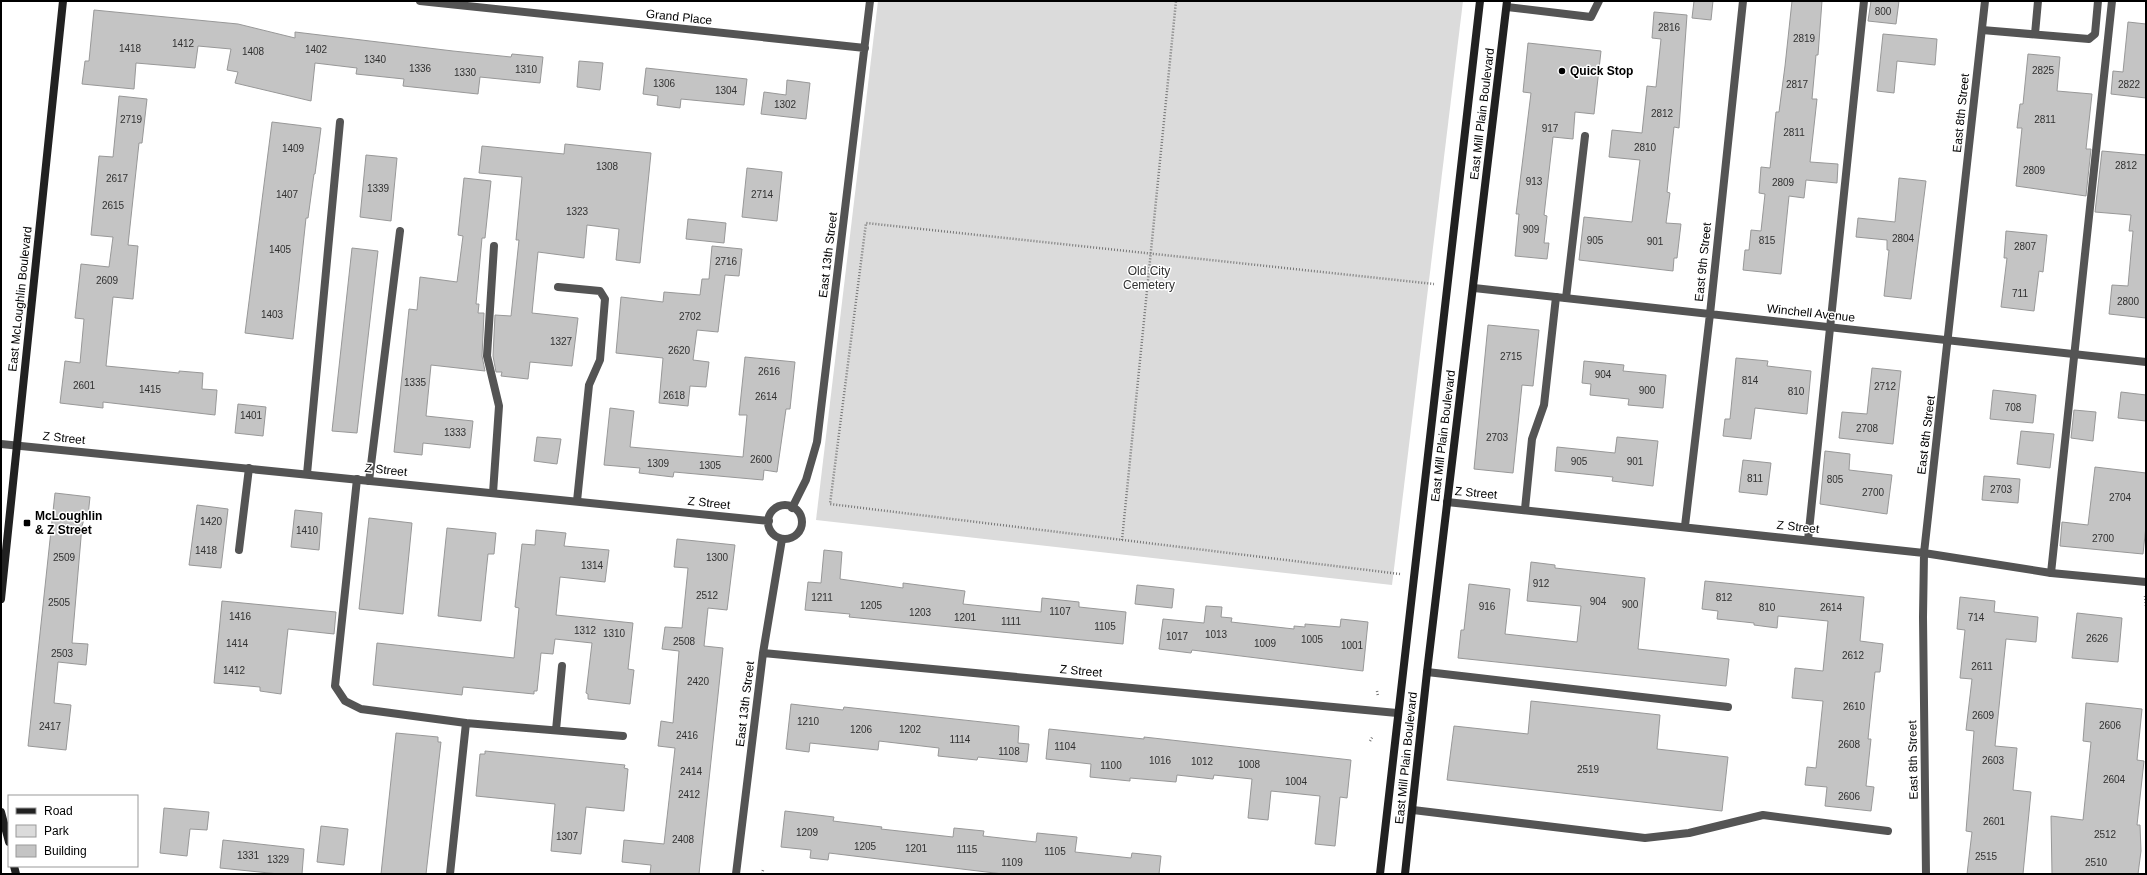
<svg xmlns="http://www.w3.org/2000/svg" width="2147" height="875" font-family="Arial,sans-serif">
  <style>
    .green { fill: #dbdbdb }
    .building { fill: #c4c4c4; stroke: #989898 }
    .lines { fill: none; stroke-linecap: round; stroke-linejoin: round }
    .path { stroke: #767676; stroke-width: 2.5; stroke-dasharray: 1 2; stroke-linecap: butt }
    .lane { stroke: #545454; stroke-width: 8 }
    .street { stroke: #545454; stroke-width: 8 }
    .secondary { stroke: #212121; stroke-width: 8 }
    .poi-dot { fill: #000; stroke: #fff; stroke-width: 1.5 }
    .labels { text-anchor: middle; stroke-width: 3; stroke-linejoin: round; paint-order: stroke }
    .number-label { font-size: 10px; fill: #313131 }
    .street-label { font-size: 12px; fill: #000; stroke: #fff }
    .poi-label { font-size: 12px; font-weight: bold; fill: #000; stroke: #fff; text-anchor: start }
    .park-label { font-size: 12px; fill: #323232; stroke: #fff }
  </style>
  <rect width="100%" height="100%" fill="#fff"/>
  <path class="green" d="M878,1h585l-71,584 -576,-65z"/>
  <path class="building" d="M1694,1h19l-2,19 -19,-2z
    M1792,1h30l-4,54h-2l-4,44h5l-7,63 28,2 -1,19 -31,-3 -2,18 -15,-2 -8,78 -38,-4 2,-20h4l2,-20 10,1 4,-37 -6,-1 2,-26 9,1 6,-56h3l6,-46z
    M1871,1h28l-3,23 -28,-3z
    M94,10l144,14 57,14v-6l158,19 58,6 1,-3 31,3 -3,26 -60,-6 -2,17 -75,-8 1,-7 -48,-5 1,-6 -42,-5 -4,38 -76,-18 3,-11 -11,-2 4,-21 -33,-3 -3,22 -59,-5 -2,26 -52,-5 3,-23h4z
    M1654,12l33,3 -8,113 -5,-1 -7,65 3,1 -4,30 15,1 -4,34h-3l-1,13 -94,-11 5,-43 48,5 8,-62 -31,-3 3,-27 30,3 5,-47 9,1 5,-48 -9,-1z
    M2128,22l18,2v74l-35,-4 2,-23 10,1z
    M1883,34l54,5 -2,26 -38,-4 -3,32 -17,-2z
    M1528,43l73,8 -7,63 -19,-2 -2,27 -20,-2 -9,78 3,1 -3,27h5l-2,16 -32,-3 4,-42h-3l15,-121 -8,-1z
    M2028,54l32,3 -3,34 35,3 -6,55h5l-5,47 -70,-10 6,-58h-5l3,-24h3z
    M579,61l24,2 -3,27 -23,-3z
    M646,68l101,11 -3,26 -63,-6 -1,9 -23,-3 1,-9 -15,-2z
    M787,80l23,3 -4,36 -45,-5 3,-22 22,3z
    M119,96l28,3 -5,44h-3l-11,102 10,1 -5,53 -20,-2 -7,69 73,7v-2l24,2 -1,16 15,1 -2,25 -112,-13v6l-43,-5 5,-42 15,2 4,-44 -9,-1 6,-54 28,3 4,-30 -22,-2 8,-79 14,1z
    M272,122l49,6 -6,46h-1l-6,44h-2l-13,121 -48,-6z
    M565,144l86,9 -11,110 -24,-3 3,-31 -32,-4 -3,33 -46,-6 -6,61 46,5 -6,48 -42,-4 -2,17 -27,-3 1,-4h-6l-3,-16 2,-41 16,1 8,-76h-3l6,-63 -43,-4 3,-27 82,8z
    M2102,151l44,4v163l-37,-4 3,-29 16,1 5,-55h-4l2,-16 -36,-3z
    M366,155l31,3 -6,63 -31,-4z
    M747,168l35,4 -5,49 -35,-4z
    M464,178l27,3 -6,57h-3l-6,66h3l-1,9h6l-2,43 3,15 -54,-6 -5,51 47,5 -3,27 -47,-5 -1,12 -28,-3 15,-143 8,1 3,-33 37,5 6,-46 -5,-1z
    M1899,178l27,3 -15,118 -27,-3 5,-46h-2v-10l-31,-3 2,-19 37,4z
    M688,219l38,4 -2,20 -38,-4z
    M2006,231l41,4 -4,37 -4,-1 -5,40 -33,-4 6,-49h-3z
    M712,246l30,3 -3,27 -14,-1 -7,57 -21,-2 -4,30 16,2 -3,25 -16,-1 -2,20 -29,-3 4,-45 -47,-5 5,-56 42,5 1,-10 36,3 2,-16h7z
    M352,248l26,3 -21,182 -25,-2z
    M1488,325l51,5 -6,56 -11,-1 -9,88 -39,-4z
    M745,357l50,5 -5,47h-4l-9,63 -13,-2 -1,10 -89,-8 -1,5 -34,-4 1,-5 -36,-3 6,-57 24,3 -4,36 113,10 4,-42h-8z
    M1736,358l32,3 -1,5 44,5 -4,43 -52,-6 -4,31 -28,-3 2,-17h5z
    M1584,361l40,4 -1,6 43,4 -3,33 -35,-3 1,-6 -39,-4 1,-11 -9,-1z
    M1872,368l29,3 -8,73 -54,-6 3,-26 25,2z
    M1993,390l43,5 -3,28 -43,-4z
    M2121,392l25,3v26l-28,-3z
    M238,404l28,3 -3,29 -28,-3z
    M2074,410l22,2 -3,29 -22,-3z
    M2021,431l33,3 -4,34 -33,-4z
    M537,437l24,2 -4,25 -23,-3z
    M1617,437l41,4 -5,45 -41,-5 1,-4 -58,-6 2,-24 58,6z
    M1825,451l25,3 -1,16 43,5 -5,39 -67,-10z
    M1743,460l28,3 -4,32 -28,-3z
    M2095,467l51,6v53l-3,28 -83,-8 2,-24 26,3z
    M1984,476l36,3 -2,24 -36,-3z
    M55,493l35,4 -2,19h-3l-3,10 -10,117 16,1 -2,21 -28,-3 -4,41 17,2 -5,45 -38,-4z
    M197,505l31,4 -7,59 -32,-3z
    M295,510l27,3 -3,37 -28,-3z
    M369,518l43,5 -9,91 -44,-5z
    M447,528l49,5 -2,21h-6l-7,67 -43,-5z
    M536,530l30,3 -2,13 45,4 -4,32 -45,-5 -4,38 77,8 -5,46 6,1 -4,34 -42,-5v-5l-2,-1 6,-50 -37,-4 -2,15 -12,-1 -4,38h-3v3l-71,-7 -1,8 -89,-10 4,-42 137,15 5,-50 -4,-1 7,-63 13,1z
    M677,539l58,6 -8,65 -19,-2 -4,38 19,2 -24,226h-49l1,-9 -29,-3 2,-22 40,4 11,-96 -17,-2 3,-25 12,2 6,-72 -17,-2 3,-22 17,1 6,-60 -14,-1z
    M824,550l18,2 -2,27 63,9v-5l62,8 -2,13 78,8 1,-14 37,4v5l47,5 -3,32 -274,-27 1,-3 -45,-4 3,-28 13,1z
    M1531,562l24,3v3l90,10 -7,71 91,10 -3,27 -268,-28 3,-28h3l5,-46 41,5 -5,45 72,8 4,-36 -54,-5z
    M1705,581l159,16 -4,44 23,3 -3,28h-5l-7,67h3l-5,47 8,1 -3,24 -46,-5 2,-19 -22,-2 2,-18 9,1 7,-67 -31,-3 3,-30 28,3 5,-50 -50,-5 -1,12 -23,-3v-2l-37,-4 1,-8 -16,-2z
    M1137,585l37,4 -2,19 -37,-4z
    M1960,597l35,4 -1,11 44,5 -2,25 -30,-3 -11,107 22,2 -4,42 18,2 -8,82h-56l5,-42 -6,-1 8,-100 -8,-1 6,-51 -12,-1 5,-48 -8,-1z
    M222,601l114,11 -2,22 -46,-5 -7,65 -21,-3v-4l-46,-4z
    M1206,606l16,1 -1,10 11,1 -1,4 63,7v-3l11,1v-3l35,3 1,-8 27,3 -5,49 -171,-21 -1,3 -32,-4 4,-30 41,4z
    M2077,613l45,5 -4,44 -46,-4z
    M1531,701l129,14 -3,34 71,8 -6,54 -275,-31 7,-54 74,8z
    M2086,703l56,6 -5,51 7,1 -7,64h3l1,26 -3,23h-86l-1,-58 32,4 8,-78 -8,-1z
    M791,704l52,6 1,-3 175,19 -1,17 11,1 -2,18 -49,-5 -1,3 -39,-4 1,-8 -60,-7 -1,9 -68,-7 -1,9 -23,-3z
    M1049,729l95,10v-2l207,23 -4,38 -7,-1 -5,49 -20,-2 5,-48 -49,-5 -3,29 -20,-2 4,-39 -38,-4 -1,4 -36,-4 -1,7 -46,-4v3l-40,-4 1,-13 -45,-5z
    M396,733l42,4v5h3l-15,132h-45z
    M485,751l140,14 -1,3 4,1 -4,42 -38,-4 -5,47 -30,-3 4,-47 -79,-8 4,-42h5z
    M164,808l45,4 -2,18 -17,-1 -3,27 -27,-3z
    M785,811l49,6 -1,4 49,6 -1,2 72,8 1,-9 30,3 -1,5 53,6 1,-9 40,4 -2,15 56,6 1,-5 29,3 -2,18h-156l-174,-21 -1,7 -18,-2 1,-8 -30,-3z
    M321,826l27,3 -4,36 -27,-3z
    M223,840l81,9 -2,25h-23l-59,-6z"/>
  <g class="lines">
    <path class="path" d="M1122,540l54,-539
      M1400,574l-570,-70 36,-281 568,61
      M2145,596l1,11
      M1377,691l1,5
      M1370,741l3,-5
      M762,874l1,-4"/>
    <path class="lane" d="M1507,7l84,10 8,-16
      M1982,30l107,9 6,-5 3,-33
      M2035,34l3,-33
      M558,287l42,4 5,8 -5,61 -11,25 -12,116
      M1566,298l19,-162
      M307,474l33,-352
      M357,479l-22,207 10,15 16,8 105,14 -16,151
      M369,481l31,-250
      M493,493l6,-87 -12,-50 7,-110
      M1525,509l7,-70 12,-34 12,-108
      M1808,540l56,-539
      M239,550l10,-82
      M2051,573l61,-572
      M1427,672l301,35
      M466,723l157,13
      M556,730l6,-64
      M1413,810l232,28 44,-5 74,-18 125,16"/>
    <path class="street" d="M420,1l445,47
      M1474,288l672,74
      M1,444l768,77
      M1447,502l477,51 127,20 95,9
      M768 522a17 17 0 1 1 34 0a17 17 0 1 1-34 0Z
      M792,508l14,-28 11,-38 53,-441
      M1685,526l25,-212 33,-313
      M763,653l634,60
      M736,874l27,-221 19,-114
      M1926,874l-3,-257 1,-64 61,-552"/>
    <path class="secondary" d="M1,599l62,-598
      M1,812l8,30
      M14,866l2,8
      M1380,874l100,-873
      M1405,874l22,-202 80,-671"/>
  </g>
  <g class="poi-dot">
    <circle cx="1562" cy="71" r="4"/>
    <rect x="23" y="519" width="8" height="8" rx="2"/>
  </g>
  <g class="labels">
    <g class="number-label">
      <text x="1883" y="15">800</text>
      <text x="1669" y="31">2816</text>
      <text x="1804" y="42">2819</text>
      <text x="183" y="47">1412</text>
      <text x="130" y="52">1418</text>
      <text x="316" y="53">1402</text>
      <text x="253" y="55">1408</text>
      <text x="375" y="63">1340</text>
      <text x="420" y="72">1336</text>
      <text x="526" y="73">1310</text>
      <text x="2043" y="74">2825</text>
      <text x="465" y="76">1330</text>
      <text x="664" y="87">1306</text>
      <text x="1797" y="88">2817</text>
      <text x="2129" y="88">2822</text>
      <text x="726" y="94">1304</text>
      <text x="785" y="108">1302</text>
      <text x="1662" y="117">2812</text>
      <text x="131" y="123">2719</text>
      <text x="2045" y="123">2811</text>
      <text x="1550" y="132">917</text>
      <text x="1794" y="136">2811</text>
      <text x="1645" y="151">2810</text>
      <text x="293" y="152">1409</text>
      <text x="2126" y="169">2812</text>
      <text x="607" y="170">1308</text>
      <text x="2034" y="174">2809</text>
      <text x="117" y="182">2617</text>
      <text x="1534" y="185">913</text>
      <text x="1783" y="186">2809</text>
      <text x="378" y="192">1339</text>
      <text x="287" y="198">1407</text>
      <text x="762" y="198">2714</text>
      <text x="113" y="209">2615</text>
      <text x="577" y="215">1323</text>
      <text x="1531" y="233">909</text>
      <text x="1903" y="242">2804</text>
      <text x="1595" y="244">905</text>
      <text x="1767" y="244">815</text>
      <text x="1655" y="245">901</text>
      <text x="2025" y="250">2807</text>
      <text x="280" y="253">1405</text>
      <text x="726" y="265">2716</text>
      <text x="107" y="284">2609</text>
      <text x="2020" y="297">711</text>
      <text x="2128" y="305">2800</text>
      <text x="272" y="318">1403</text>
      <text x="690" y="320">2702</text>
      <text x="561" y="345">1327</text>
      <text x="679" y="354">2620</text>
      <text x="1511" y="360">2715</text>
      <text x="769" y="375">2616</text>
      <text x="1603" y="378">904</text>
      <text x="1750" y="384">814</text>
      <text x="415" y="386">1335</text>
      <text x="84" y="389">2601</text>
      <text x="1885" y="390">2712</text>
      <text x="150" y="393">1415</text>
      <text x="1647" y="394">900</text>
      <text x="1796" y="395">810</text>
      <text x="674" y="399">2618</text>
      <text x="766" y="400">2614</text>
      <text x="2013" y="411">708</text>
      <text x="251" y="419">1401</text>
      <text x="1867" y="432">2708</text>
      <text x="455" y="436">1333</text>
      <text x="1497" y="441">2703</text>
      <text x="761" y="463">2600</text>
      <text x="1579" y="465">905</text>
      <text x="1635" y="465">901</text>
      <text x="658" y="467">1309</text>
      <text x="710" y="469">1305</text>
      <text x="1755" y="482">811</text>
      <text x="1835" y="483">805</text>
      <text x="2001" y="493">2703</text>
      <text x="1873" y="496">2700</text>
      <text x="2120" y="501">2704</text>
      <text x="211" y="525">1420</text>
      <text x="307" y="534">1410</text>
      <text x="2103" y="542">2700</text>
      <text x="206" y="554">1418</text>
      <text x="64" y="561">2509</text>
      <text x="717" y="561">1300</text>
      <text x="592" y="569">1314</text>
      <text x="1541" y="587">912</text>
      <text x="707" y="599">2512</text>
      <text x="822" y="601">1211</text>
      <text x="1724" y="601">812</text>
      <text x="1598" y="605">904</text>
      <text x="59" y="606">2505</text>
      <text x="1630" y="608">900</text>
      <text x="871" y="609">1205</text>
      <text x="1487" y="610">916</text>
      <text x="1767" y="611">810</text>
      <text x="1831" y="611">2614</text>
      <text x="1060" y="615">1107</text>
      <text x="920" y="616">1203</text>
      <text x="240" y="620">1416</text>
      <text x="965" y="621">1201</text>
      <text x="1976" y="621">714</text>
      <text x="1011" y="625">1111</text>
      <text x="1105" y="630">1105</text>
      <text x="585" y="634">1312</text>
      <text x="614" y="637">1310</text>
      <text x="1216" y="638">1013</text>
      <text x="1177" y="640">1017</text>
      <text x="2097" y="642">2626</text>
      <text x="1312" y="643">1005</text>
      <text x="684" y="645">2508</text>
      <text x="237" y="647">1414</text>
      <text x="1265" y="647">1009</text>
      <text x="1352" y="649">1001</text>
      <text x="62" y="657">2503</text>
      <text x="1853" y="659">2612</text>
      <text x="1982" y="670">2611</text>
      <text x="234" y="674">1412</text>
      <text x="698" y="685">2420</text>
      <text x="1854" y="710">2610</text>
      <text x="1983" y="719">2609</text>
      <text x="808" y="725">1210</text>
      <text x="2110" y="729">2606</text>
      <text x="50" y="730">2417</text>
      <text x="861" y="733">1206</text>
      <text x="910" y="733">1202</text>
      <text x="687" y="739">2416</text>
      <text x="960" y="743">1114</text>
      <text x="1849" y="748">2608</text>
      <text x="1065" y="750">1104</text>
      <text x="1009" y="755">1108</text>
      <text x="1160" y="764">1016</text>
      <text x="1993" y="764">2603</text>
      <text x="1202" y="765">1012</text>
      <text x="1249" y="768">1008</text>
      <text x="1111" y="769">1100</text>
      <text x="1588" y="773">2519</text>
      <text x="691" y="775">2414</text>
      <text x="2114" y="783">2604</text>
      <text x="1296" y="785">1004</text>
      <text x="689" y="798">2412</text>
      <text x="1849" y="800">2606</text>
      <text x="1994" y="825">2601</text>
      <text x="807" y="836">1209</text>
      <text x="2105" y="838">2512</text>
      <text x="567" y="840">1307</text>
      <text x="683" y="843">2408</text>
      <text x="865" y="850">1205</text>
      <text x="916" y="852">1201</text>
      <text x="967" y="853">1115</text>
      <text x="1055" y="855">1105</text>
      <text x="248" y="859">1331</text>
      <text x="1986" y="860">2515</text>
      <text x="278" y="863">1329</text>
      <text x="1012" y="866">1109</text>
      <text x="2096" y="866">2510</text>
    </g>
    <g class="street-label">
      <text transform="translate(679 17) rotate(6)" y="4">Grand Place</text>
      <text transform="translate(1961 113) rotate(-84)" y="4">East 8th Street</text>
      <text transform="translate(1482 114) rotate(-83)" y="4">East Mill Plain Boulevard</text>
      <text transform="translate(828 255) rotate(-83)" y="4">East 13th Street</text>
      <text transform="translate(1703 262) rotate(-84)" y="4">East 9th Street</text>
      <text transform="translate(20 299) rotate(-84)" y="4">East McLoughlin Boulevard</text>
      <text transform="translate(1811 313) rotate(6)" y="4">Winchell Avenue</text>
      <text transform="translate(1926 435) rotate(-83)" y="4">East 8th Street</text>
      <text transform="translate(1443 436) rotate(-83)" y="4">East Mill Plain Boulevard</text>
      <text transform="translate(64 438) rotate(6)" y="4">Z Street</text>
      <text transform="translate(386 470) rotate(6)" y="4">Z Street</text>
      <text transform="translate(1476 493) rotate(5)" y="4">Z Street</text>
      <text transform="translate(709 503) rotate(6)" y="4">Z Street</text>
      <text transform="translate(1798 527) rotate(6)" y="4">Z Street</text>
      <text transform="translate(1081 671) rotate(5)" y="4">Z Street</text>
      <text transform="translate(745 704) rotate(-83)" y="4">East 13th Street</text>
      <text transform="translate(1406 758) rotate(-84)" y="4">East Mill Plain Boulevard</text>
      <text transform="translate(1913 760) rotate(-91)" y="4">East 8th Street</text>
    </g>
    <g class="poi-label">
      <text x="1570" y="75">Quick Stop</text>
      <text x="35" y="520">McLoughlin<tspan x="35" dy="14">&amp; Z Street</tspan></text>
    </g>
    <g class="park-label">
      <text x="1149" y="275">Old City<tspan x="1149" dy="14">Cemetery</tspan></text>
    </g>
  </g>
  <rect width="2147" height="875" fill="none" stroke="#000000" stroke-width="4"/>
  <rect x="8" y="795" width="130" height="72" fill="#ffffff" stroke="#999999"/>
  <rect x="16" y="808" width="20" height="6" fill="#212121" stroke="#999999"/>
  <text x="44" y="815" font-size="12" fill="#000000">Road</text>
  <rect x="16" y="825" width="20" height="12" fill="#dbdbdb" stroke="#999999"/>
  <text x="44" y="835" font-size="12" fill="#000000">Park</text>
  <rect x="16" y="845" width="20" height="12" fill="#c4c4c4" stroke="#999999"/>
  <text x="44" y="855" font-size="12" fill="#000000">Building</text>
</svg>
